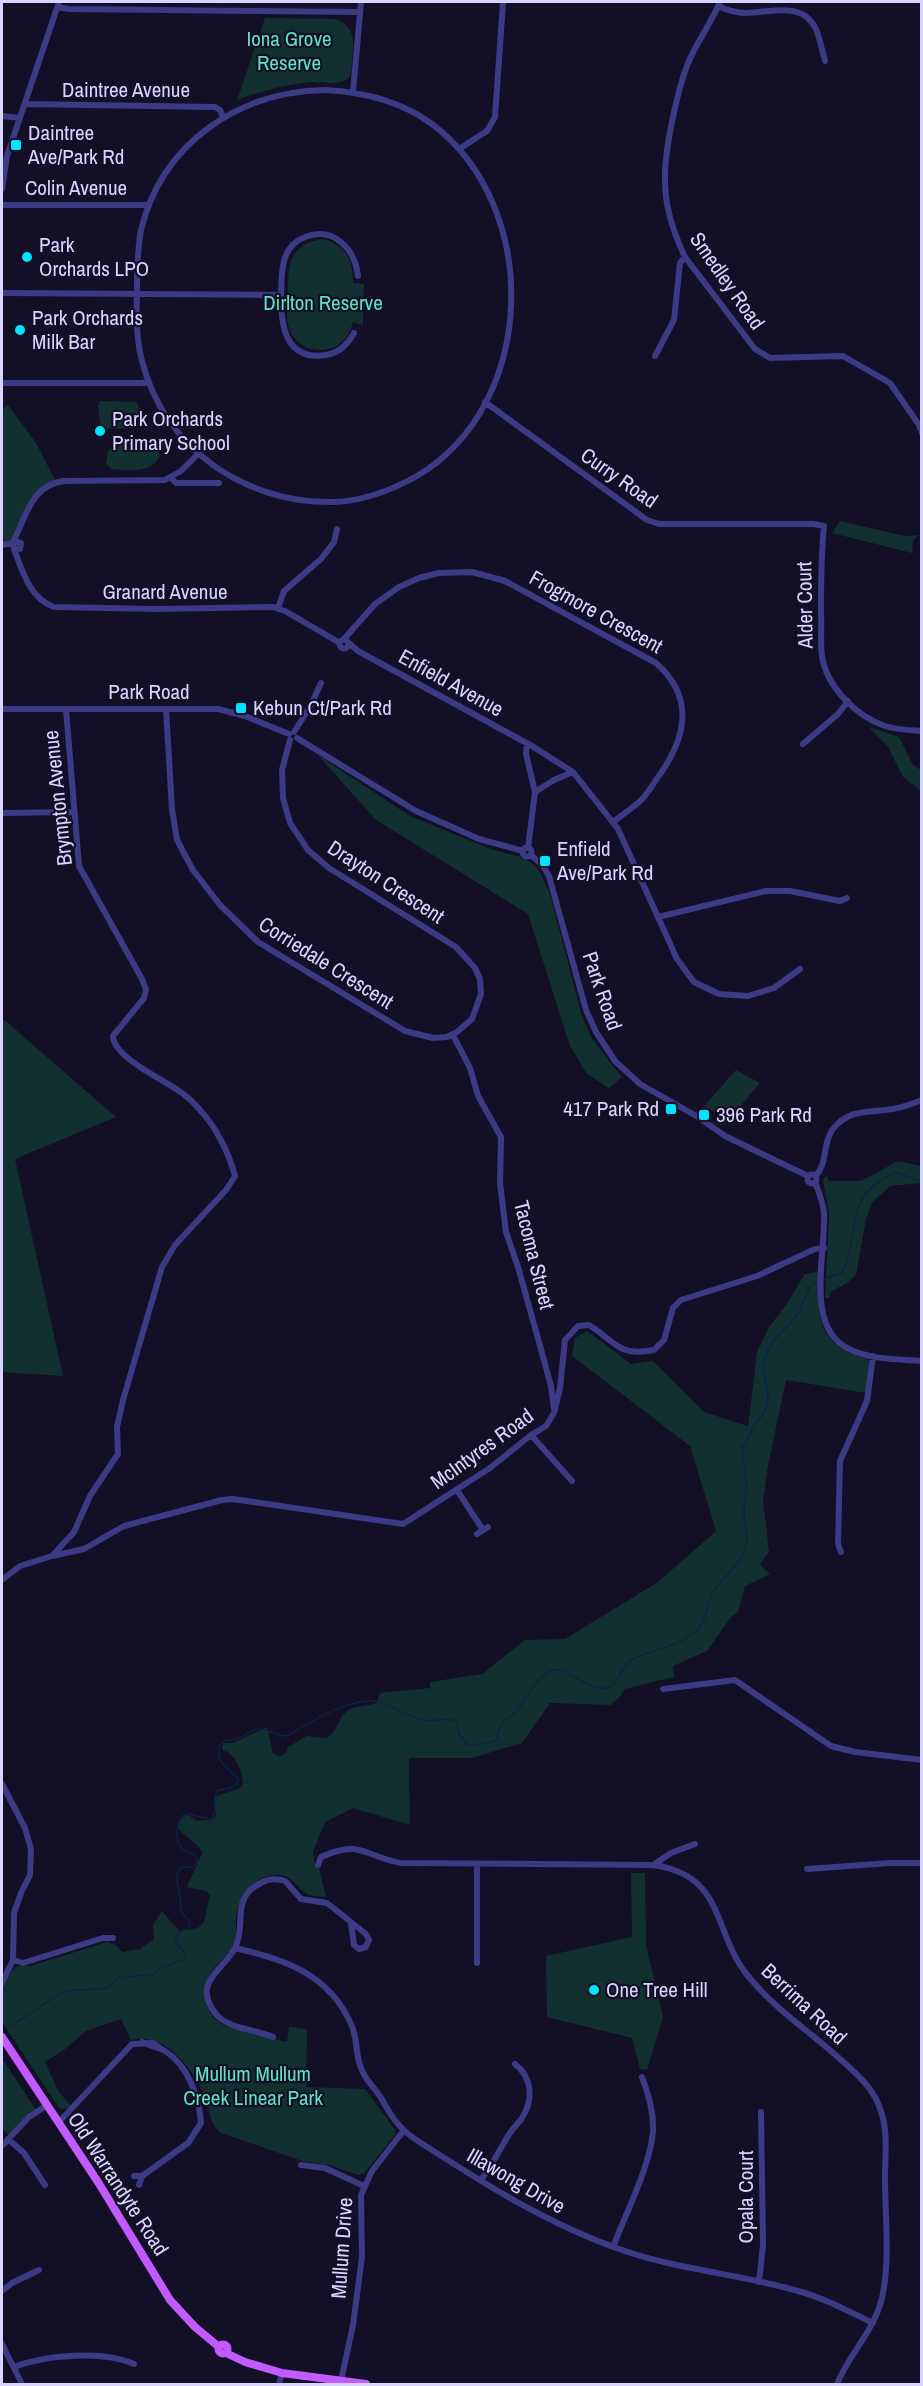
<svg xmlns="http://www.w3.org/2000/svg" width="923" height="2386" font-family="'Archivo Narrow',sans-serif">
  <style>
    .green { fill: #12302f }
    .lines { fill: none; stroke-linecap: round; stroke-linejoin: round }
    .stream { stroke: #0c2248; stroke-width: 1.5 }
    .minor { stroke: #3d3a85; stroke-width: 6 }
    .major { stroke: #c25bff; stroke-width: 8 }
    .poi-dot { fill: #00e5ff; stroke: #130f26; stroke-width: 2 }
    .labels { text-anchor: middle; stroke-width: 4.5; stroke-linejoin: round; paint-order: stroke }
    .park-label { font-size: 21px; fill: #5fe0c0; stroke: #130f26 }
    .street-label { font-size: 21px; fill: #d9d4ff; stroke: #130f26 }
    .poi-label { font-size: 21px; fill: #d9d4ff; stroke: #130f26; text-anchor: start }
  </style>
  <rect width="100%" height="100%" fill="#130f26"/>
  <path class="green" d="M265,18l70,1c20,7 19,21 17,40 0,7 0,13 -3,19 -9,8 -25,4 -37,4 -26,2 -50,9 -75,18z
    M323,239c23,6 30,21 30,44l11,1 -1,41 -10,-3c-2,7 -5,15 -11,20 -16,14 -43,9 -52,-11 -4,-9 -3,-22 -2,-32 0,-31 -2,-54 35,-60z
    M100,401l36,1 11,21 -8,5 -38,1 -3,-24z
    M8,405l28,38 19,37c-28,11 -31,36 -43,61l-10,1v-132z
    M114,445l40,1 5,6v6c-8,15 -32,13 -47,11l-6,-5 2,-13z
    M840,521l65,15 13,-1 -5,6 -1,12 -80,-20z
    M869,727l30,10 14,28 8,5v21l-18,-14 -15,-30z
    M318,755l92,61 83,34 32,8 13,10 12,26 32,122 10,23 30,38 -13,11 -22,-14 -17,-28 -42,-132 -152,-94z
    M2,1018l114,99 -101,42 48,217 -61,-4z
    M736,1070l24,13 -36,42 -3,-1 2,-7 -19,-11z
    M898,1161l23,5v17l-31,3 -18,17 -6,16 -10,56 -9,8 -17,9v5l-5,2 4,-86 -6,-32 3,-6 3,6h32z
    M820,1271c-3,46 -4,74 47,88l2,2 -3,32 -80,-13 -18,86 -5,35 6,51 -9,12 10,10 -25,12 -7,26 -7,5 -24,34 -34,15 1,11 -49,12 -7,10 -8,6 -60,-2 -28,40 -50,15h-63l1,67 -57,-17 -28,14 -12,30 2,14 4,2 7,29 -18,-2c-8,-5 -12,-14 -21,-18 -25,-10 -48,17 -51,40 -1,9 2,18 -2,27 -5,12 -17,18 -23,29 -9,16 -7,39 9,50 8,5 18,5 27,8 14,4 26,8 40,11l2,-15 18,2 -1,58 59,2 30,41 1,4 -32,39 -5,2 -30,-10 -27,-4 -83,-29c-11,-12 -9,-24 -15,-38 -13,-27 -39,-62 -73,-54l-10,-21 -35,12 -21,18 -20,13 14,30 12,14 -7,3 -5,-1 -57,-86v-33l9,-17 6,-6h13l77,-24 9,3 6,7 18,-3 14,-10 -1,-14 9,-14 17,20 19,-3 6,-6 6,-27 -4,-4 -19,-4 15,-34 -3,-6 -20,-17c-1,-8 2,-11 8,-16l10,7 17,-2 2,-4 -2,-18 26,-9 3,-5c-1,-13 -8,-30 -21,-33l1,-7h10l34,-16 6,27 7,2 6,-3 2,-6 19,-11 20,2c11,-8 9,-15 17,-24 7,-9 22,-7 32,-11l4,-10 50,-5v-6l52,-8 43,-34 40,-1 93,-57 58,-51 -26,-85 -118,-90 3,-18 12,-7 44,33 22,-3 51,51 44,14 9,-74 12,-25 17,-22 19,-31z
    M631,1873h14l1,72 17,72 -16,53 -7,-1 -8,-31 -85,-21 -1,-61 86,-19z
    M2,2058l34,52 -27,25 -7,-7z"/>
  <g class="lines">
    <path class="stream" d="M822,1280l21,-8c19,-47 -1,-75 53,-100l26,10
      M10,2027l54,-36 44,-3 11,-10 35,-4 7,-6 24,-9v-6l-10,-12 3,-8 12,-6c0,-9 -7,-10 -9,-17 -1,-5 0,-11 -1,-15 -2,-11 -7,-20 2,-28h10l5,-4v-7c-4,-3 -11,-4 -14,-7 -10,-8 -6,-24 -1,-33l9,-2 20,6c7,-8 2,-19 6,-29l16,-4 5,-4v-5c-11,-11 -23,-15 -18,-33l5,-5c17,2 19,-8 33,-11 9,-1 18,7 29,7 24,-14 70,-45 99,-32 12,6 24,13 38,16 10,2 23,-3 32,1l3,13 9,11h10l17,-4c3,-6 4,-13 7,-17 3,-5 10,-8 14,-12 10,-11 26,-50 48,-41 13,6 27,19 42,17 14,-3 15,-23 27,-29 20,-10 50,-13 66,-31 9,-11 7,-26 15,-38 8,-12 22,-21 29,-35 7,-14 2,-24 1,-39 0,-9 1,-19 2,-28 0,-13 -3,-27 -4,-41 6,-6 7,-12 11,-19 6,-11 15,-15 15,-28 0,-13 -7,-28 -3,-41 6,-24 24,-29 34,-47 6,-10 7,-27 19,-31"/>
    <path class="minor" d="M720,2c-9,21 -23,40 -32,61 -11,28 -24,89 -23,118 0,26 9,53 20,76l70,92 15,9 73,-2 47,27 29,42 3,8
      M718,6c9,4 17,7 27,7 25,0 57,-13 71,16 4,10 6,21 9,32
      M57,7l12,2 291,3
      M326,90c37,2 76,12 106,34 110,83 106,280 -15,352 -25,14 -54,25 -83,26 -89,2 -170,-54 -192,-141 -6,-22 -6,-45 -5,-68 0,-21 0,-42 4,-63 21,-87 98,-139 185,-140z
      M353,92l8,-90
      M25,104l190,3 5,3 3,7
      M2,116l18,2
      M459,149l28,-18 8,-14 8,-115
      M2,189l5,-33 52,-154
      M2,205h147
      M2,293l279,2
      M354,333c-6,11 -15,20 -28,22 -40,6 -45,-28 -45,-58 1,-23 -2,-50 24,-60 29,-11 50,12 53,39
      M655,356l19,-36 6,-57 5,-6
      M2,383h147
      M485,402l162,118 12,4h155l10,2c-3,28 -3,55 -3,84 1,15 -1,31 1,46 4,30 35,61 63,70 12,4 24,4 37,5
      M171,478l5,5h43
      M14,541l7,2 -1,6h-5l-3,-5c14,-25 18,-60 53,-63l100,-1 16,-9 17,-17
      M2,545l11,-2
      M14,549c8,21 16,50 40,58l103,2 116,-2 12,4 55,32
      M278,608l6,-17 37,-32 13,-17 3,-13
      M344,639l31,-35 24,-17 20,-9 20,-5 33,-1 33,9 151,82c41,36 29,78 0,117 -5,7 -10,16 -17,22 -8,7 -17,13 -26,20
      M339.5 644a4.5 4.5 0 1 1 9 0a4.5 4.5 0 1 1-9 0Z
      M349,643l9,8 174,95 41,26 45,57 59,130 17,23 25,12 29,2 26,-8 26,-19
      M2,709h216l27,7 44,18
      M166,709l6,100 5,31 16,30 27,35 38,37 147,89 28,7 14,-1 10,-5 15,-13 9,-25 -1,-15 -5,-11 -19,-21 -127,-79 -21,-18 -18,-27 -7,-25 -1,-28 8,-30
      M294,732l16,-25 11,-24
      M297,738l119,73 63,28 44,12
      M527,743l-1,11 9,38 -7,56
      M803,744l35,-30 10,-13
      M535,792l19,-12 19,-8
      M2,813l72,-1
      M522.5 852a4.5 4.5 0 1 1 9 0a4.5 4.5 0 1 1-9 0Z
      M531,855l12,11 6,10 37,134 10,22 19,29 25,23 58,33 27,19 83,40
      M658,917l108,-26h24l50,10 7,-3
      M453,1035l17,33 8,28 23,41 -1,46 6,49 12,35 21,75 12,44 3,23
      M807.5 1179a4.5 4.5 0 1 1 9 0a4.5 4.5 0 1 1-9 0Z
      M815,1176c13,-11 7,-33 18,-47 14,-18 31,-17 52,-19 12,-1 25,-5 37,-10
      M815,1182c4,10 8,20 9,31 2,41 -20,115 25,136 23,11 48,10 73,12
      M531,1435l41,46
      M457,1490l26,40
      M477,1534l11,-7
      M841,1552l-3,-8 2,-83 27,-60 6,-45
      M53,1555l21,-23 16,-36 28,-42 -1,-27 6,-27 39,-133 13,-22 51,-55 9,-14c-6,-23 -19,-49 -35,-66 -6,-7 -13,-14 -21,-19 -15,-11 -66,-34 -66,-55l31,-38 2,-8 -4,-11 -63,-113 -13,-157
      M2,1580l18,-14 32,-10 32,-7 40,-23 98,-26 11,-1 170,25 87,-56 41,-33 15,-9 8,-13 6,-25 5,-48 13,-14 11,-1c27,17 29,32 65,25l10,-10 9,-32 8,-8 76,-24 58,-27 9,-1
      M663,1689l72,-9 96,66 24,6 67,8
      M2,1784l23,44 6,21 -1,26 -9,18 -7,20 -1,47 -11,23
      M477,1864v99
      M318,1865l3,-8c40,-18 43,-1 80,6l252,2c73,10 59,67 95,111 33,41 82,68 117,107 8,9 14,20 17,32 6,19 3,43 3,63 0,37 6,93 -5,127 -9,29 -32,51 -43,79
      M653,1865l18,-12 24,-9
      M807,1869l83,-6h32
      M235,1948c49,11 94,26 116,76 7,14 4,30 10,44 4,12 14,20 20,30 9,16 18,31 34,41 66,43 132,85 207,111 57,20 118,24 176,41 26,7 50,20 75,32
      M13,1960l10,3 80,-25h10
      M273,2037c-18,-8 -46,-8 -58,-24 -24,-32 11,-44 21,-67 10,-22 -5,-47 23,-62 8,-5 17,-6 26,-3l16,18 26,4 39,31 3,6 -3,7 -7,2 -5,-4 -3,-22
      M58,2123l74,-79 21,-1 8,6
      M8,2139l16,14 21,32
      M2,2146l27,-29 17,-11
      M301,2165l24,3 39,18
      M134,2176h8l-3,9
      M142,2176l46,-33 13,-20c-2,-26 -13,-58 -36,-72 -7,-4 -15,-5 -23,-9
      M481,2180c11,-15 18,-29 27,-44 4,-7 10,-12 14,-18 12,-19 10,-41 -7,-54
      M613,2247c13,-34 37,-81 40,-115 1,-20 -4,-37 -11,-55
      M759,2282l4,-37 -2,-133
      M2,2291l10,-8 27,-13
      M2,2344l20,40
      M14,2367c31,-12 89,-17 120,-3
      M341,2381l12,-56 9,-68 -1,-62 11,-24 32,-41
      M279,2384l3,-11"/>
    <path class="major" d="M2,2037l96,145 72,118 25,27 24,20
      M218.5 2349a4.5 4.5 0 1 1 9 0a4.5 4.5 0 1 1-9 0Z
      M226,2353l19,9 37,11 84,11"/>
  </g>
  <g class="poi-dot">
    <rect x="10" y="139" width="12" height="12" rx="3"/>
    <circle cx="27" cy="257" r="6"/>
    <circle cx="20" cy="330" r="6"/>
    <circle cx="100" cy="431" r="6"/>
    <rect x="235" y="702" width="12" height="12" rx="3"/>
    <rect x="539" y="855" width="12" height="12" rx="3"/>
    <rect x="665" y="1103" width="12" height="12" rx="3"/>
    <rect x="698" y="1109" width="12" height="12" rx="3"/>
    <circle cx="594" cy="1990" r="6"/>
  </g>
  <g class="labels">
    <g class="park-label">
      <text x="289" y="46">Iona Grove<tspan x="289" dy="24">Reserve</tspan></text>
      <text x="323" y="310">Dirlton Reserve</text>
      <text x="253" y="2081">Mullum Mullum<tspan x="253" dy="24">Creek Linear Park</tspan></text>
    </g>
    <g class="street-label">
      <text x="126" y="97">Daintree Avenue</text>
      <text x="76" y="195">Colin Avenue</text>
      <text transform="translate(727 281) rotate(55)" y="7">Smedley Road</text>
      <text transform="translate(619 478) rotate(35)" y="7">Curry Road</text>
      <text x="165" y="599">Granard Avenue</text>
      <text transform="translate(805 605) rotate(-91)" y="7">Alder Court</text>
      <text transform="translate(596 612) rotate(29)" y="7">Frogmore Crescent</text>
      <text transform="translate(451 683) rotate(29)" y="7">Enfield Avenue</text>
      <text x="149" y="699">Park Road</text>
      <text transform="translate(58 798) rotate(-96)" y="7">Brympton Avenue</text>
      <text transform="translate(386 882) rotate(33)" y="7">Drayton Crescent</text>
      <text transform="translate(326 963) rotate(32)" y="7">Corriedale Crescent</text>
      <text transform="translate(602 991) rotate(71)" y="7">Park Road</text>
      <text transform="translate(534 1255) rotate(76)" y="7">Tacoma Street</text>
      <text transform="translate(482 1449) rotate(-36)" y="7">McIntyres Road</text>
      <text transform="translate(804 2004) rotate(43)" y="7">Berrima Road</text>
      <text transform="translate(516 2181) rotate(30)" y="7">Illawong Drive</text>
      <text transform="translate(118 2184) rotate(57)" y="7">Old Warrandyte Road</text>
      <text transform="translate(746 2197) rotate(-90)" y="7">Opala Court</text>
      <text transform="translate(342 2248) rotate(-86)" y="7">Mullum Drive</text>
    </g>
    <g class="poi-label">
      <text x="28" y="140">Daintree<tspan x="28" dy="24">Ave/Park Rd</tspan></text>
      <text x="39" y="252">Park<tspan x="39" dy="24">Orchards LPO</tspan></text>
      <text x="32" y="325">Park Orchards<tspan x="32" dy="24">Milk Bar</tspan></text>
      <text x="112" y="426">Park Orchards<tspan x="112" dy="24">Primary School</tspan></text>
      <text x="253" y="715">Kebun Ct/Park Rd</text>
      <text x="557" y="856">Enfield<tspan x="557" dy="24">Ave/Park Rd</tspan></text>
      <text x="659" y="1116" text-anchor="end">417 Park Rd</text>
      <text x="716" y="1122">396 Park Rd</text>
      <text x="606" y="1997">One Tree Hill</text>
    </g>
  </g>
  <rect width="923" height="2386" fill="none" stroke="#d9d4ff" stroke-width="6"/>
</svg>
